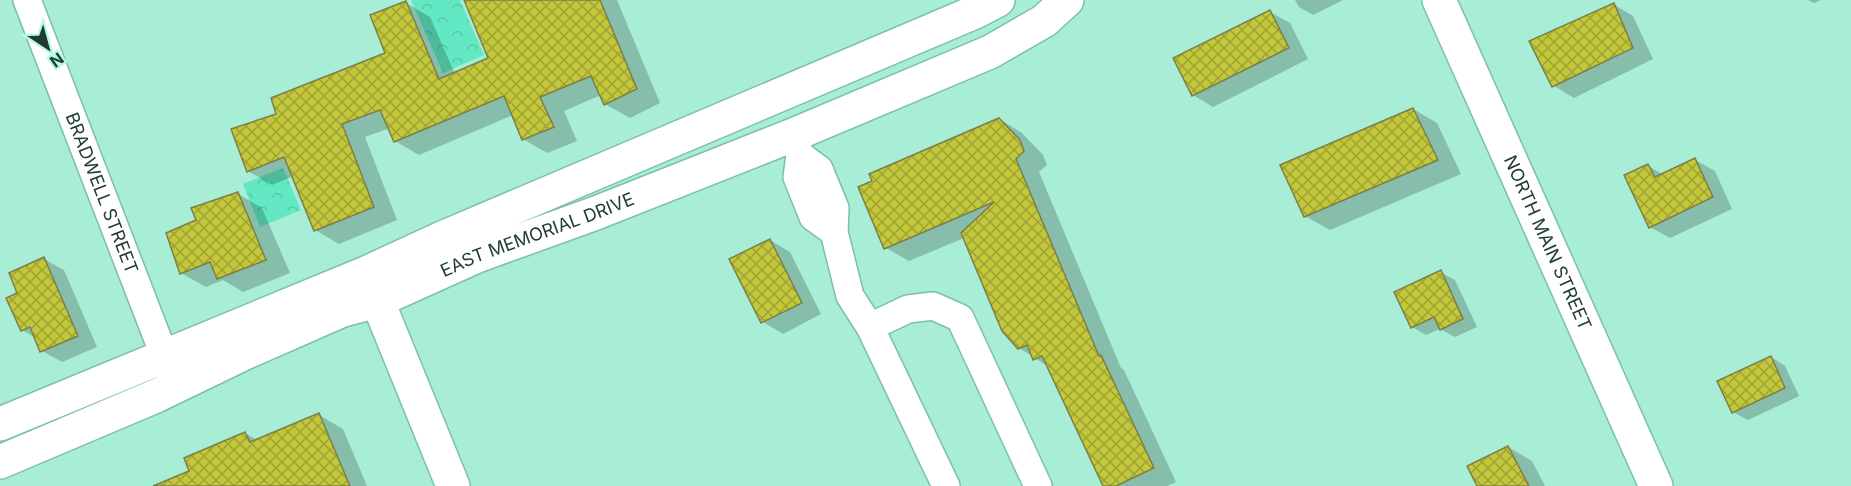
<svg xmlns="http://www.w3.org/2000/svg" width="1851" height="486" font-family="Inter,sans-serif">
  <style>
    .park { fill: url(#park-crowns) }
    .shadow { fill: #0003 }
    .building { fill: url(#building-cross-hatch); stroke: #7c7f48; stroke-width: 1.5 }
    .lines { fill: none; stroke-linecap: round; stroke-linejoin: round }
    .minor-casing { stroke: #7cc0a9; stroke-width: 30 }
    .tertiary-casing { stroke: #7cc0a9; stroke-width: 36 }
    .secondary-casing { stroke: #7cc0a9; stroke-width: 36 }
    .minor { stroke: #fff; stroke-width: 27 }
    .tertiary { stroke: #fff; stroke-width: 33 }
    .secondary { stroke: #fff; stroke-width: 33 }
    .labels { text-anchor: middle; stroke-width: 6; stroke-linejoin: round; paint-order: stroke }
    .street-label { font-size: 18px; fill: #1e3a31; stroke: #b5fbe3 }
  </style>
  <defs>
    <pattern id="park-crowns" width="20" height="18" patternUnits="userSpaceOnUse" patternTransform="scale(1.5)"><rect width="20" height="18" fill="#62e9c3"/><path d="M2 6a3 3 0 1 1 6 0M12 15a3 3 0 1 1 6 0" fill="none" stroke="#55c9a8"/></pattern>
    <pattern id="building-cross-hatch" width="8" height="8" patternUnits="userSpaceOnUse" patternTransform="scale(1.5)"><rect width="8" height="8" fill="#c3c73b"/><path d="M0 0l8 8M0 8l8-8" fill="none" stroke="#9ea332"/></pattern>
  </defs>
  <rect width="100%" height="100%" fill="#a8edd6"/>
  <path class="park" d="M411,0h49l24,55 -41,18z
    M283,168l18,42 -41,17 -17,-43z"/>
  <path class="shadow" d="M466,0h151l43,103 -30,15 -25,-14 -4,-9 -37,16 13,30 -30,12 -24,-14 -10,-24 -94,40 -24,-14 -5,-13 -25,9 32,83 -58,24 -24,-14 -21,-54 -22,9 -24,-14 30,-56 109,-61 19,-51 24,14 25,57 35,-15z
    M1295,0h48l-30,15 -14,-8z
    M1808,0h13l-7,3z
    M1613,4l20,12 20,43 -79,39 -20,-12 -23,-44z
    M1270,12l20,11 18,36 -95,48 -20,-12z
    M1413,109l24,14 24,51 -131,56 -25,-14z
    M999,119l23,14 21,22 4,10 -8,7 82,196 3,2 52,112 -9,4h-62l-56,-119 -30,-19 -55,-110 -55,23 -23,-13z
    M1695,160l20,11 17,38 -62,29 -20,-11 -2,-61 16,9z
    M238,194l24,14 28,65 -47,19 -20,-12 -17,7 -25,-14 17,-52z
    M770,240l20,12 31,62 -38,20 -20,-12z
    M44,259l20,11 33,77 -35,15 -20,-11 -6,-13 -14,-8z
    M1440,272l15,8 22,47 -22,10 -15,-8 -14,6 -14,-8z
    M1771,357l14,9 14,30 -51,24 -15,-8z
    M319,415l24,14 24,57h-211l35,-15 54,-38 12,7z
    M1508,447l24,14 13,25h-66z"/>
  <path class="building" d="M464,0h136l37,89 -33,16 -13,-29 -51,21 14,30 -32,13 -18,-44 -110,46 -14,-32 -38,14 32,83 -60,24 -30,-74 -37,15 -16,-43 45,-15 -5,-16 114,-45 -15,-38 36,-14 33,78 49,-21z
    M1614,3l19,45 -81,39 -23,-46z
    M1270,10l19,38 -97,48 -19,-38z
    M1413,108l25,52 -134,57 -24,-52z
    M999,118l21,22 4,11 -8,8 83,197 2,-1 53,113 -38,18h-13l-61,-130 -9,4 -6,-15 -9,4 -16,-18 -41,-98 33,-31 -110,47 -26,-62 14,-6 -3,-7z
    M1695,158l18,39 -64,31 -25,-53 24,-11 7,13z
    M238,192l28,68 -49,19 -7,-17 -30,12 -14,-41 30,-13 -5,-12z
    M770,239l32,64 -41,20 -32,-64z
    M44,257l34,79 -38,16 -10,-25 -9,4 -15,-33 11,-5 -8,-20z
    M1441,270l22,49 -23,11 -6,-13 -23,11 -17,-36z
    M1771,356l14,32 -53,25 -15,-32z
    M319,413l31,73h-197l36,-15 -5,-13 61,-26 5,10z
    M1508,446l21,40h-52l-10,-20z"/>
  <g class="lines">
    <defs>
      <g id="minor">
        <path id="s1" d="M27,0l137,355 6,19"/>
        <path d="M795,140l5,15 -3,22 16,40 21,15"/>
        <path d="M800,155l19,14 16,39 -1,24 16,64 20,31 76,159"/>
        <path d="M870,327l38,-18 25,-3 27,12 78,168"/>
      </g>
      <g id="tertiary">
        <path id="s2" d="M1439,0l217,486"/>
        <path d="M367,275l86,211"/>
      </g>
      <g id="secondary">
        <path d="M0,424l366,-151 76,-35 533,-226 23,-12"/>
        <path id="s3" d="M0,462l156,-66 91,-44 96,-42 34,-9 100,-45 119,-43 197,-78 197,-83 54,-31 23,-21"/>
      </g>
    </defs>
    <use href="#minor" class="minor-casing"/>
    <use href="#tertiary" class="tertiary-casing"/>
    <use href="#secondary" class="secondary-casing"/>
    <use href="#minor" class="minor"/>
    <use href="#tertiary" class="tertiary"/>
    <use href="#secondary" class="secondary"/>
  </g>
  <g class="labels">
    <g class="street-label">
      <text dy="6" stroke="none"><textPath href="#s1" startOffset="207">BRADWELL STREET</textPath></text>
      <text dy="6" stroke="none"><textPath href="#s3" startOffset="584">EAST MEMORIAL DRIVE</textPath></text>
      <text dy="6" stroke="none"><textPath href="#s2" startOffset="266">NORTH MAIN STREET</textPath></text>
    </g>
  </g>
  <g transform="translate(48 48) rotate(144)" stroke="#b5fbe3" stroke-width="4.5" paint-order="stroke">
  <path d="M0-4.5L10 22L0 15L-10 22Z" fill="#1e3a31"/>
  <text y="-9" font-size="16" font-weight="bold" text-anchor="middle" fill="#1e3a31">N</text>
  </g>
</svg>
